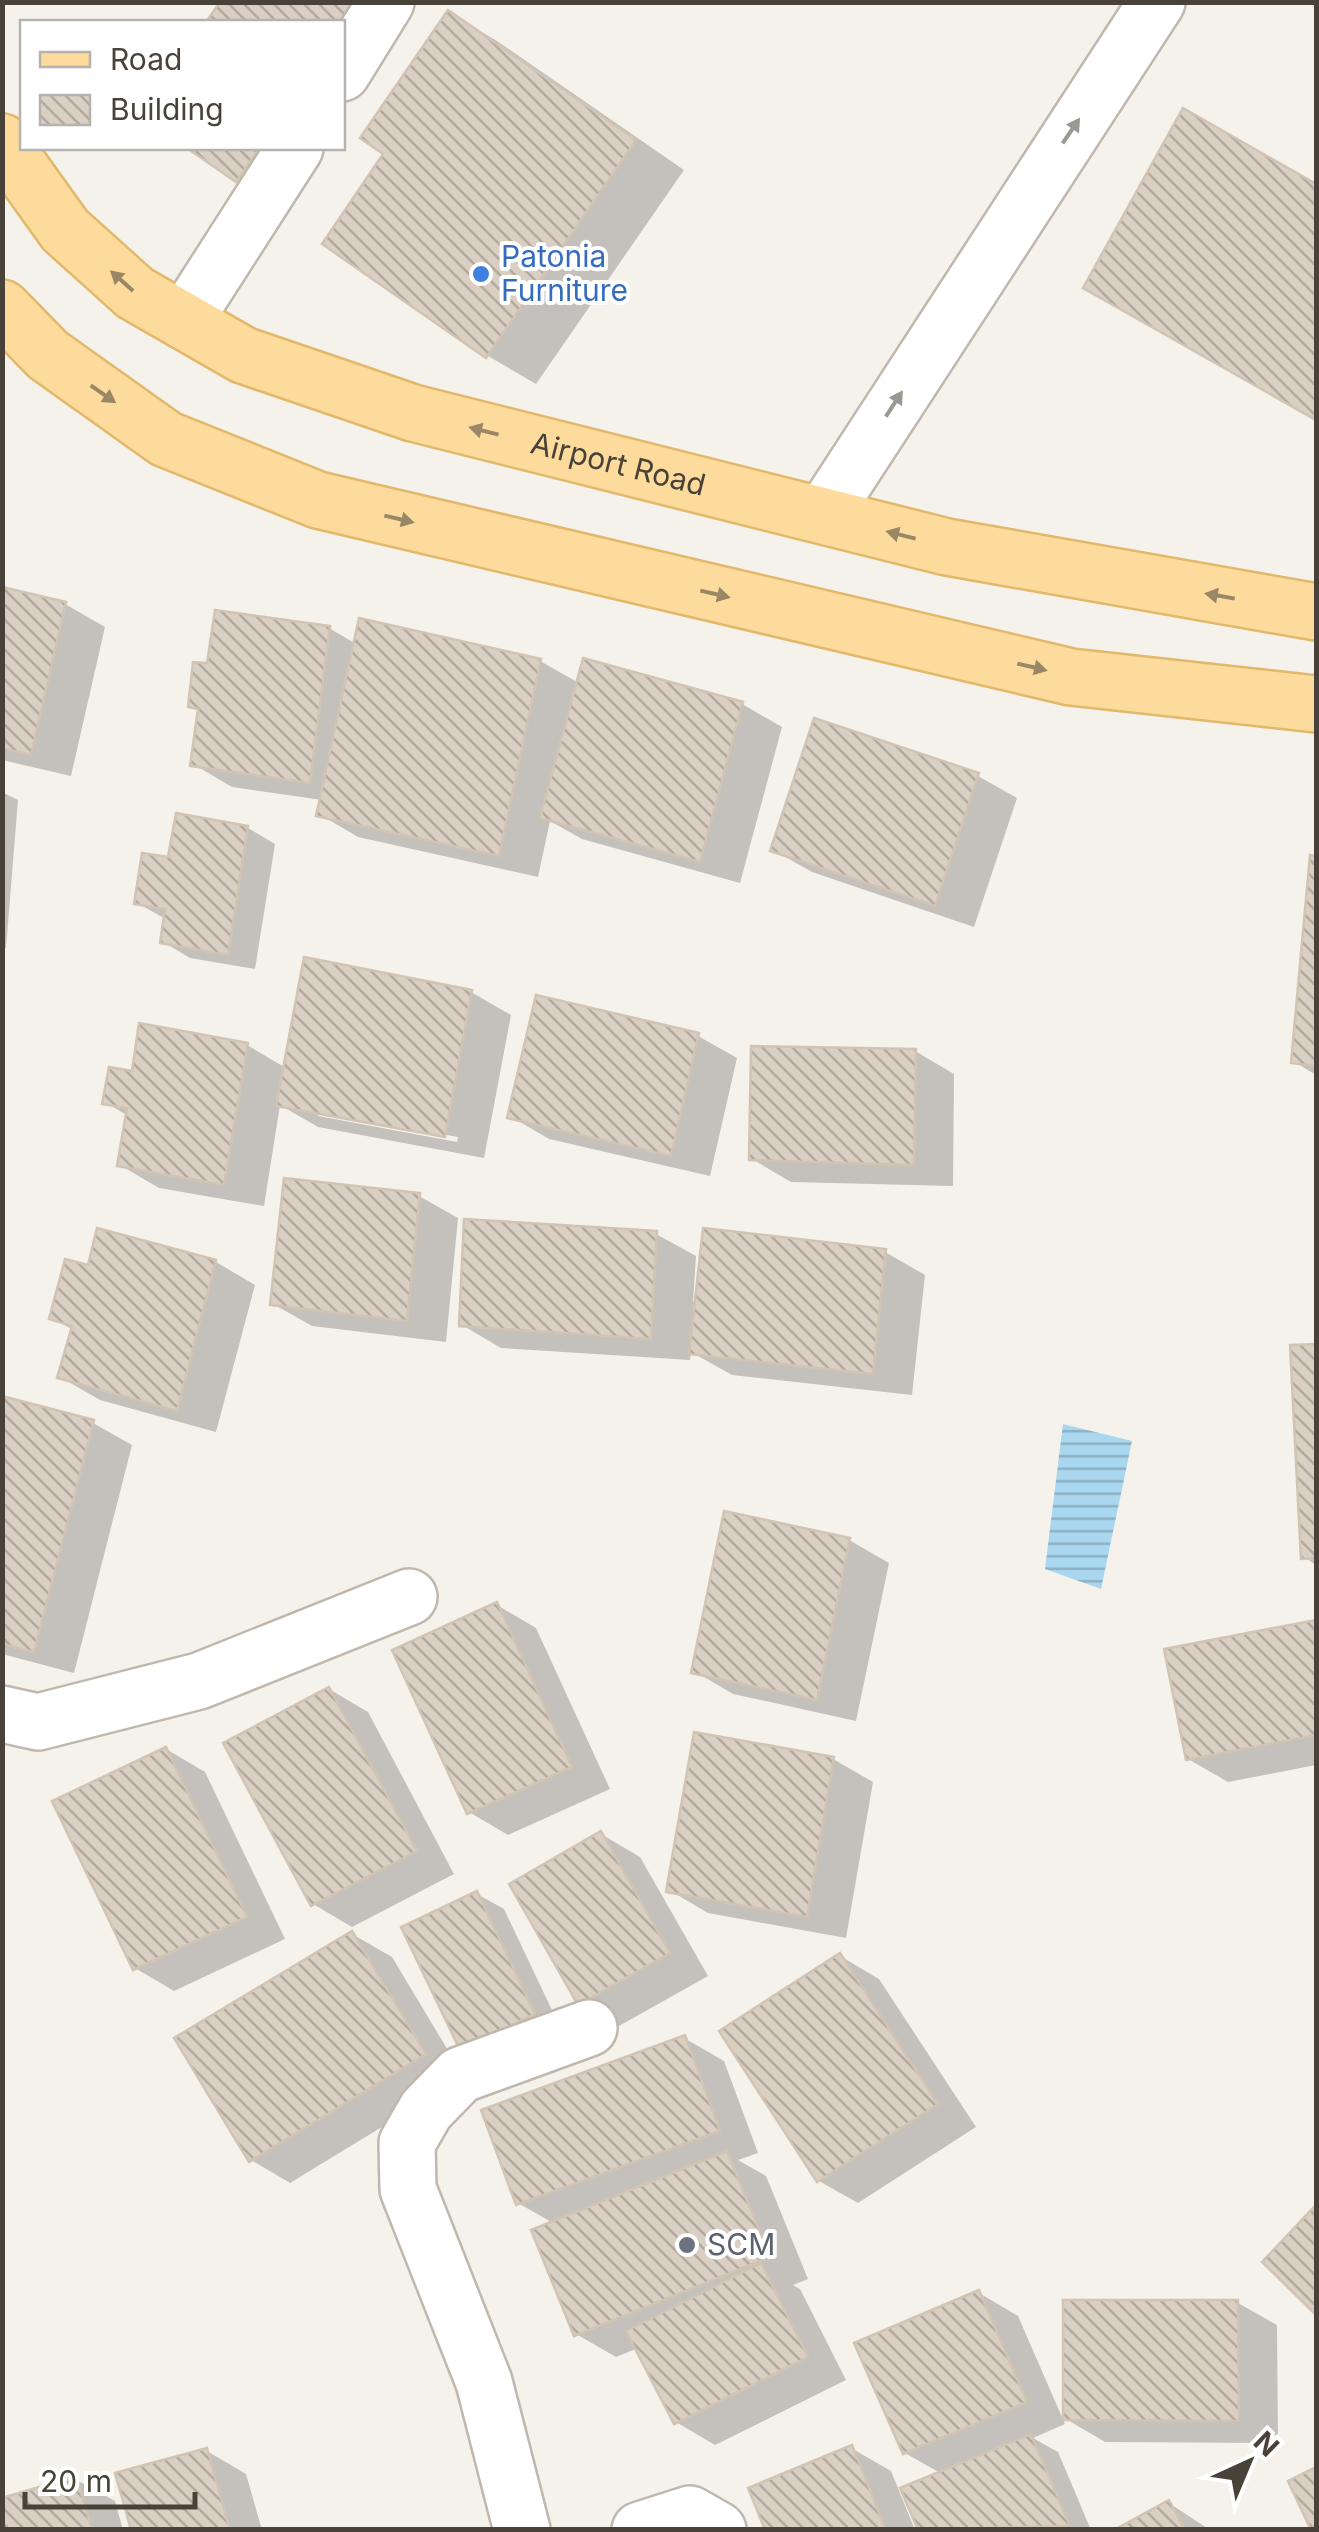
<svg xmlns="http://www.w3.org/2000/svg" width="1319" height="2532" font-family="Inter,sans-serif">
  <style>
    .water { fill: url(#water-rules) }
    .shadow { fill: #0003; fill-rule: evenodd }
    .building { fill: url(#building-back-hatch); stroke: #d1c4b3; stroke-width: 2.5 }
    .lines { fill: none; stroke-linecap: round; stroke-linejoin: round }
    .minor-casing { stroke: #c0b8ad; stroke-width: 60 }
    .major-casing { stroke: #e2b86b; stroke-width: 60 }
    .minor { stroke: #fff; stroke-width: 55 }
    .major { stroke: #fcdb9c; stroke-width: 55 }
    .oneway { fill: #9b9792 }
    .oneway2 { fill: #9a8765 }
    .shop-dot { fill: #3f7fe0; stroke: #fff; stroke-width: 4 }
    .worship-dot { fill: #6b7280; stroke: #fff; stroke-width: 4 }
    .labels { text-anchor: middle; stroke-width: 8; stroke-linejoin: round; paint-order: stroke }
    .shop-label { font-size: 30px; fill: #366cbe; stroke: #fff; text-anchor: start }
    .street-label { font-size: 30px; fill: #494238; stroke: #fff }
    .worship-label { font-size: 30px; fill: #5b616d; stroke: #fff; text-anchor: start }
  </style>
  <defs>
    <pattern id="water-rules" width="6" height="5" patternUnits="userSpaceOnUse" patternTransform="scale(2.5)"><rect width="6" height="5" fill="#a9d7f0"/><path d="M0 2.5h6" fill="none" stroke="#8cb0c3"/></pattern>
    <pattern id="building-back-hatch" width="6" height="6" patternUnits="userSpaceOnUse" patternTransform="scale(2.5)"><rect width="6" height="6" fill="#d9cfc3"/><path d="M-1 5l2 2M0 0l6 6M5-1l2 2" fill="none" stroke="#b2aa9f"/></pattern>
  </defs>
  <rect width="100%" height="100%" fill="#f5f1eb"/>
  <path class="water" d="M1063,1424l69,17 -31,148 -56,-20z"/>
  <path class="shadow" d="M223,2h193l-74,106v-86h-133z
    M449,13l48,28 187,129 -148,214 -48,-28 -163,-113 62,-90z
    M1184,112l132,75v231l-181,-103z
    M192,148h123l-39,54z
    M2,589l63,15 40,23 -34,149 -69,-16z
    M329,628l27,16 184,17 39,22 5,-22 158,43 40,23 -42,156 -158,-44 -32,-18 -12,56 -180,-40 -39,-23 3,-14 -90,-13 -39,-23 7,-53 -10,-5 20,-40z
    M978,776l39,22 -43,129 -162,-55 -39,-22z
    M2,792l16,8 -12,148h-4z
    M248,828l27,16 -20,125 -65,-11 -27,-16 1,-24 -27,-15 33,-43z
    M1312,858h4v217l-23,-14z
    M471,992l40,23 -27,143 -166,-31 -38,-22 -16,101 -105,-18 -39,-23 8,-49 -23,-14 29,-29 113,-28 39,23zM318,1111l140,26 -1,5 -139,-26z
    M698,1036l39,22 -27,118 -161,-37 -39,-23z
    M915,1051l39,23 -1,112 -162,-4 -39,-23z
    M419,1196l39,22 -12,124 -134,-16 -39,-22z
    M99,1232l117,30 39,23 -39,147 -116,-32 -40,-23 13,-47 -21,-12 38,-50z
    M656,1234l40,22 -3,46 192,-50 40,23 -13,120 -180,-20 -41,-23 -1,8 -189,-12 -39,-23z
    M1316,1346v219l-12,-8 -11,-210z
    M2,1399l91,24 39,22 -58,228 -72,-19z
    M849,1540l40,23 -33,158 -123,-27 -39,-23z
    M497,1605l39,23 74,161 -102,46 -39,-23z
    M1316,1622v143l-88,17 -40,-23 -21,-108z
    M329,1689l39,23 86,162 -102,53 -39,-23z
    M166,1749l39,23 80,167 -111,52 -39,-23z
    M833,1759l40,23 -27,156 -138,-25 -39,-23z
    M601,1834l39,23 68,119 -89,50 -40,-23z
    M477,1894l27,15 57,120 -72,35z
    M352,1934l40,23 72,120 -174,106 -39,-23z
    M840,1956l39,23 97,148 -118,76 -39,-22z
    M684,2038l40,23 34,92 -20,7 28,16 42,103 -15,6 7,4 46,91 -131,65 -39,-23 -38,-74 -22,9 -40,-23 -23,-111 -35,-20z
    M1316,2208v103l-51,-49z
    M979,2293l39,23 47,108 -32,14 25,14 33,78h-170l21,-56 -37,-21z
    M1238,2303l39,22 1,118 -173,-1 -39,-23z
    M851,2448l40,23 24,59h-148z
    M207,2451l39,23 16,56h-129z
    M75,2479l40,22 8,29h-121z
    M1169,2503l41,27h-91z"/>
  <path class="building" d="M220,2h141l-19,20h-136z
    M448,10l188,130 -150,218 -164,-114 61,-90 -23,-16z
    M1183,108l133,76v236l-233,-132z
    M187,148h73l-24,34z
    M2,587l64,15 -35,153 -29,-7z
    M215,610l115,16 -20,157 -120,-17 8,-57 -10,-2 5,-45 14,1z
    M359,618l182,41 -42,197 -183,-40z
    M583,658l160,44 -43,160 -160,-44z
    M814,718l165,55 -44,133 -165,-55z
    M176,813l72,13 -20,129 -68,-12 5,-34 -31,-5 8,-51 26,4z
    M1310,855l6,1v210l-25,-3z
    M304,957l168,33 -27,147 -169,-31z
    M536,995l163,38 -28,123 -164,-38z
    M139,1023l109,20 -24,142 -107,-19 10,-58 -25,-4 7,-37 23,4z
    M751,1046l165,3 -2,116 -165,-5z
    M284,1178l136,15 -13,128 -137,-16z
    M464,1219l193,12 -6,108 -192,-13z
    M97,1228l119,32 -39,151 -120,-33 15,-52 -23,-7 16,-60 23,6z
    M703,1228l183,21 -13,125 -184,-20z
    M1316,1344v214l-15,1 -11,-214z
    M2,1396l92,24 -60,232 -32,-8z
    M724,1511l126,27 -33,162 -126,-27z
    M497,1602l75,165 -105,47 -75,-164z
    M1316,1620v115l-130,25 -22,-111z
    M329,1687l88,164 -106,55 -88,-163z
    M694,1732l140,25 -27,160 -141,-25z
    M166,1747l81,170 -114,53 -81,-169z
    M601,1831l69,122 -92,52 -69,-121z
    M477,1891l58,123 -75,36 -59,-123z
    M352,1931l74,123 -177,108 -75,-124z
    M840,1953l98,151 -121,78 -98,-151z
    M685,2035l35,96 -204,74 -35,-95z
    M727,2151l43,106 -196,79 -43,-106z
    M1316,2205v110l-54,-53z
    M761,2263l47,94 -134,67 -48,-93z
    M979,2290l48,112 -124,52 -49,-111z
    M1063,2300h175l1,121 -176,-1z
    M1031,2434l39,92 -152,4 -18,-42z
    M852,2445l34,85h-121l-17,-42z
    M207,2448l23,82h-99l-16,-57z
    M1316,2467v63h-5l-23,-49z
    M76,2476l16,54h-90v-32z
    M1169,2500l16,30h-71z"/>
  <g class="lines">
    <defs>
      <path id="minor" d="M342,73l44,-71
        M184,321l111,-173
        M823,515l334,-513
        M2,1714l36,8 161,-41 210,-84
        M522,2530l-38,-148 -76,-193 -1,-46 19,-33 34,-35 129,-47
        M640,2530l50,-16 28,16"/>
      <g id="major">
        <path id="s1" d="M2,142l63,88 70,63 108,62 170,58 534,134 369,65"/>
        <path d="M2,308l46,47 118,84 152,61 753,177 245,27"/>
      </g>
    </defs>
    <use href="#minor" class="minor-casing"/>
    <use href="#major" class="major-casing"/>
    <use href="#minor" class="minor"/>
    <use href="#major" class="major"/>
  </g>
  <defs><path id="oneway-solid" d="M-6-.8H1V-3.2L6.5 0L1 3.2V.8H-6Z" transform="scale(2.5)"/></defs>
  <g class="oneway">
    <use href="#oneway-solid" transform="translate(1071 131) rotate(-56)"/>
    <use href="#oneway-solid" transform="translate(894 404) rotate(-57)"/>
  </g>
  <g class="oneway2">
    <use href="#oneway-solid" transform="translate(122 281) rotate(-138)"/>
    <use href="#oneway-solid" transform="translate(103 394) rotate(35)"/>
    <use href="#oneway-solid" transform="translate(484 431) rotate(-166)"/>
    <use href="#oneway-solid" transform="translate(399 519) rotate(13)"/>
    <use href="#oneway-solid" transform="translate(901 535) rotate(-166)"/>
    <use href="#oneway-solid" transform="translate(715 594) rotate(13)"/>
    <use href="#oneway-solid" transform="translate(1220 596) rotate(-170)"/>
    <use href="#oneway-solid" transform="translate(1032 667) rotate(13)"/>
  </g>
  <circle class="shop-dot" cx="481" cy="274" r="10"/>
  <circle class="worship-dot" cx="687" cy="2245" r="10"/>
  <g class="labels">
    <g class="shop-label">
      <text x="501" y="267">Patonia<tspan x="501" dy="34">Furniture</tspan></text>
    </g>
    <g class="street-label">
      <text dy="10" stroke="none"><textPath href="#s1" startOffset="718">Airport Road</textPath></text>
    </g>
    <g class="worship-label">
      <text x="707" y="2255">SCM</text>
    </g>
  </g>
  <rect width="1319" height="2532" fill="none" stroke="#494238" stroke-width="10"/>
  <rect x="20" y="20" width="325" height="130" fill="#ffffff" stroke="#b6b3af" stroke-width="2.5"/>
  <rect x="40" y="52" width="50" height="15" fill="#fcdb9c" stroke="#b6b3af" stroke-width="2.5"/>
  <text x="110" y="70" font-size="30" fill="#494238">Road</text>
  <rect x="40" y="95" width="50" height="30" fill="url(#building-back-hatch)" stroke="#b6b3af" stroke-width="2.5"/>
  <text x="110" y="120" font-size="30" fill="#494238">Building</text>
  <g transform="translate(1249 2462) rotate(44)" stroke="#ffffff" stroke-width="8" paint-order="stroke">
  <path d="M0-8L18 38L0 25L-18 38Z" fill="#494238"/>
  <text y="-15" font-size="28" font-weight="bold" text-anchor="middle" fill="#494238">N</text>
  </g>
  <path d="M25 2492v15h170v-15" fill="none" stroke="#494238" stroke-width="5"/>
  <text x="40" y="2492" font-size="30" fill="#494238" stroke="#ffffff" stroke-width="8" paint-order="stroke">20 m</text>
</svg>
